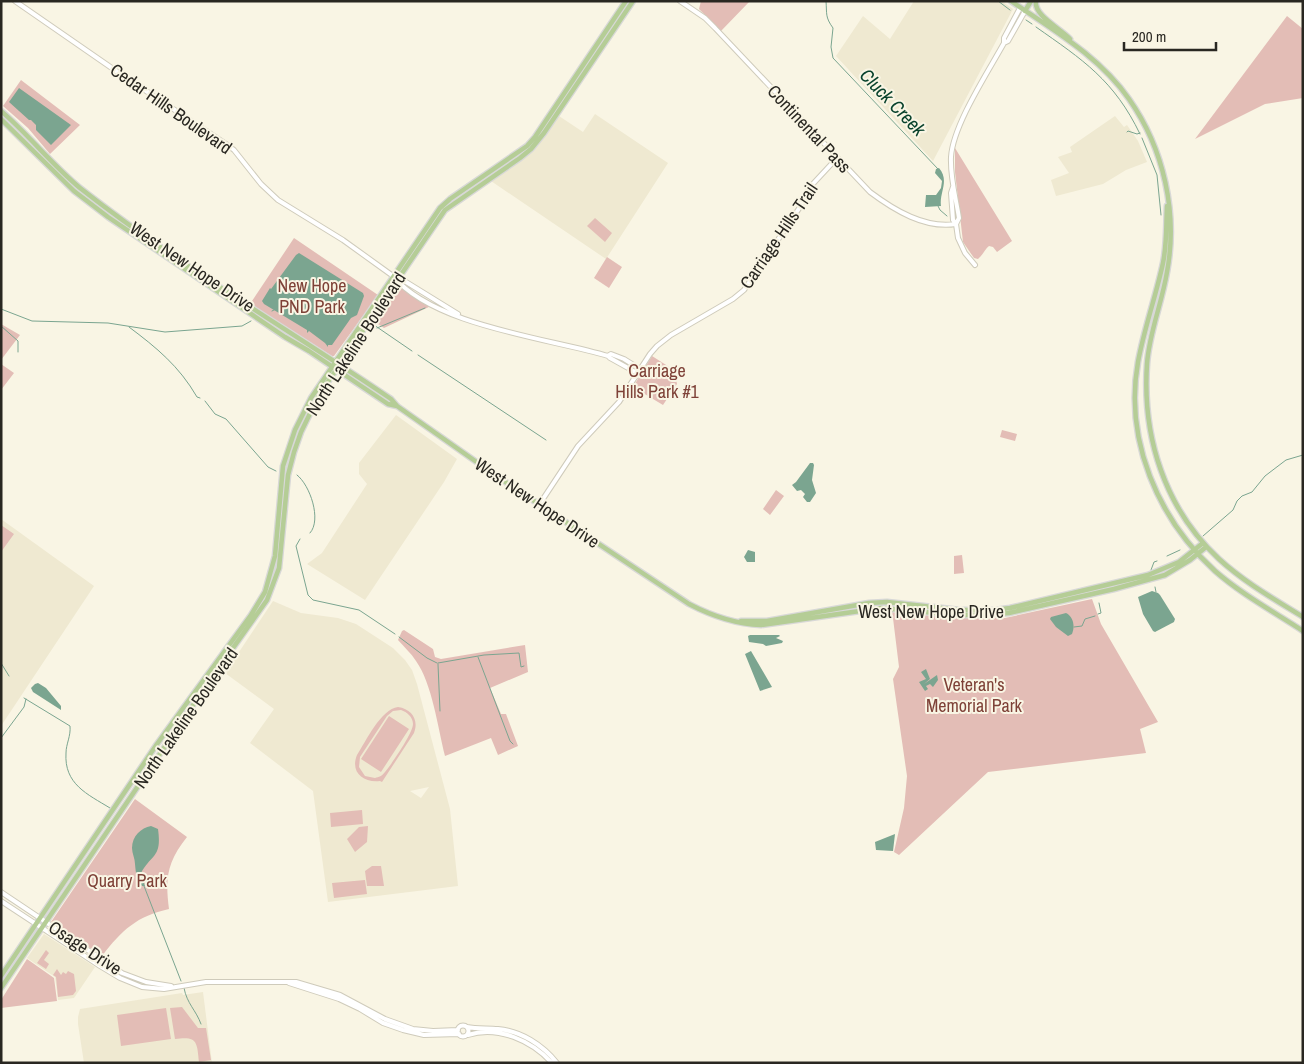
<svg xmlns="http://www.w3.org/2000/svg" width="1304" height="1064" font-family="'Archivo Narrow',sans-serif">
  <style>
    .built { fill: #efe9d1; fill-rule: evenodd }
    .green { fill: #e3bdb6; fill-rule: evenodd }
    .water { fill: #7ba590 }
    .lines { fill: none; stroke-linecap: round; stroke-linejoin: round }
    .stream { stroke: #7ba590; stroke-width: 1 }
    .minor-casing { stroke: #cfcbbb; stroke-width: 6 }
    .major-casing { stroke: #d8d8d7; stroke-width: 7 }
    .minor { stroke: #fff; stroke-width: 4 }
    .major { stroke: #b5cd96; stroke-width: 4.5 }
    .labels { text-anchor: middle; stroke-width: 4; stroke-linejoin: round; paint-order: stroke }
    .street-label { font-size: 18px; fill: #292721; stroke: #f9f5e4 }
    .park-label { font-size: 18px; fill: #7e4137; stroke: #f9f5e4 }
    .water-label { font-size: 19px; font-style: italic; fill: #0a432d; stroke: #f9f5e4 }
  </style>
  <rect width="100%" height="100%" fill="#f9f5e4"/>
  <path class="built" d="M914,1h87l12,8 -80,152 -97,-105 27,-40 27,23z
    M595,114l73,49 -62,96 -115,-78 47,-37 21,-28 24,16z
    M1115,116l9,11 3,-2 11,16 9,21 -21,8 -23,14 -47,12 -5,-16 18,-7 -11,-16 14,-5 -2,-5z
    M396,415l61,44 -13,23 -79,118 -58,-36 15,-11 45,-69 -8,-10v-11z
    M1,519l93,67 -93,140z
    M273,601l28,12 37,5 18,6 37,24 12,12 7,10 5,14 33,125 8,77 -130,16 -15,-111 -63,-48 24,-34 -49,-36zM429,787l-8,11 -11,-7z
    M44,934l51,33 -21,31 -16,2 -3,-23 -28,-19z
    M203,992l9,71h-128l-6,-39v-7l2,-8 102,-16 1,2z"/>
  <path class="green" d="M701,1h49l-29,30 -22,-22z
    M1287,16l16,13v69l-38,6 -70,35z
    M21,80l59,45 -30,29 -22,-26 -25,-22z
    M955,148l57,93 -15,11 -4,-5 -4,-1c-4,3 -6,9 -11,13l-4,-1 -11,-16 -8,-70z
    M595,218l17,15 -7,9 -18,-16z
    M294,238l84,57 -44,61h-2l-80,-51v-4z
    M607,257l15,10 -13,21 -15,-10z
    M398,285l33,21 -47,22 -12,-8z
    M1,324l19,11 -19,25z
    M652,356l22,14 3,14 -14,21 -30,-18z
    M1,364l13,9 -13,17z
    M1002,430l15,4 -2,7 -15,-4z
    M776,490l8,6 -14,19 -7,-6z
    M1,525l13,9 -13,18z
    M962,555l2,18 -10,1v-18z
    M1092,599l9,25 57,98 -18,7 6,24 -158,19 -89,83 -5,-3 10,-44 3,-32 -14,-97 6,-12 -7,-57 56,7 57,1z
    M404,630l29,19 2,8 6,2 84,-14 3,27 -38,16 11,26h5l12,32 -20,9 -7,-17 -46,18c-7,-28 -13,-73 -29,-95 -5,-8 -12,-14 -18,-21l4,-9z
    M398,707c14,2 21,13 16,26l-32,49 -2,-1c-17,2 -30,-9 -23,-26 9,-14 24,-46 41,-48zM401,710c6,2 12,7 12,14 0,9 -22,41 -28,48 -3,4 -6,5 -10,6l-10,-2 -6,-9 1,-10 27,-41 6,-5z
    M389,716l20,13 -28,43 -20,-13z
    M135,799l52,38c-20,25 -22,41 -18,72 -32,7 -47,21 -67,47l-51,-34z
    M362,810l1,14 -32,3 -1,-14z
    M368,826l-1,16 -12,10 -8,-13 12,-12z
    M372,866h9l3,20h-17l-2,-15z
    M365,880l2,14 -33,4 -2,-15z
    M46,950l3,3 -5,7 5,4 -3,5 -9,-6z
    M27,959l27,19 3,23 -56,7v-8z
    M57,969l4,6 2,-3 3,2 2,-3 6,3 2,17 -3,4 -15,2 -2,-20 -3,-2z
    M182,1007l16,21h8l5,32 -12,2c-2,-21 -2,-26 -24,-23l-5,-31z
    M166,1008l5,31 -50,7 -4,-31z"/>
  <path class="water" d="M19,88l52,37 -20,20 -15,-15v-5l-5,-5h-2l-20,-18z
    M939,168c11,13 0,24 2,38l-16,1 1,-12h10l5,-7 1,-7 -7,-8 1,-4z
    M299,253l64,40 1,3 -7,19 -6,3 -19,27h-4v2l-3,-4 -16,-12 -2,2v-3l-43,-26 -2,-3 8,-13 1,1 25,-34z
    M810,463h3l1,2 -2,15 4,13 -6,9h-3l-4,-5 2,-3 -4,-4 -4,1 -5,-6 4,-3z
    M748,550l7,2v10h-8l-3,-5z
    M1152,591l6,2 2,2 15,24 -1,3 -19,10 -2,-1 -10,-17 -5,-17z
    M1066,613c8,4 9,14 6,21l-4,2 -12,-9 -6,-8 1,-2z
    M750,635h29l1,1 -4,2 7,3 -1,2 -16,3 -3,-2 -14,-2 -1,-6z
    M751,651l21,36 -12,4 -15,-37z
    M926,669l4,10 -6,5 13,-9 1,5 -5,7 -3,-3 -4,2 2,3 -3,2 -6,-9 7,-3 -5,-7z
    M38,683l8,5 15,18v4l-28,-18 -2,-4 4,-4z
    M151,826l7,3c4,29 -6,24 -17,44l4,13h-3c-6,-8 -6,-12 -7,-22 0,-5 -3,-11 -3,-16 0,-12 9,-20 19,-22z
    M895,834l-2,17 -17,-1 -1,-8z"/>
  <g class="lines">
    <path class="stream" d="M826,1c1,13 -1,16 7,27l-2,19 2,11 105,111
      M998,1l12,9
      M1026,20l6,4
      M1036,27c47,33 78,53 104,107
      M1127,132l1,-1 9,3 3,-1
      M1142,138l15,37 4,40
      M938,206l2,4 7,6
      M1,309l31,12 76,2 57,9 77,-6 9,-5
      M272,311l4,-2
      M374,325l38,26
      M1,326l17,15v11
      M129,327c28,21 50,39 68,70l3,1
      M377,328l48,-20
      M418,355l128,85
      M205,401l10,13 11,5 42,48 8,4
      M297,475c13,10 25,45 13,58
      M1203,536l30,-26 4,-9 5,-5 10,-4 13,-16 21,-16 17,-5
      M300,539l-4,7 12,49 5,5 46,10 36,24
      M1167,556l13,-6
      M1151,570l3,-8 3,-1
      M1155,587l1,5
      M1098,614l3,-1 -2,-10
      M1074,627l8,-1 3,-7 10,-3
      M399,637l28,21 10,5
      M478,657l32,84 3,3
      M1,663l8,13
      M438,663l46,-8 35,-2 2,14 3,-1
      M438,664l2,47
      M24,698l46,28c1,10 -4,18 -4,27 -2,31 21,41 44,55
      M1,738l23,-31 2,-8
      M144,886l37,95
      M184,988c3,16 12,22 17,36"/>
    <defs>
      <path id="minor" d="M15,1l104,72 107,71 8,6 27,34 17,16 65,40 50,36c41,50 155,62 215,80l3,-2 13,5 16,10
        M680,1l25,17 10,10 155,164c24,18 55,37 86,32
        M1004,43v-5l16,-30
        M953,187l-2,6 2,27 3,4 2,14 7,15 10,12
        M956,224l3,-6c-3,-20 -9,-40 -8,-61 2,-32 37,-85 53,-114l4,-2 17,-30
        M398,277l60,37
        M608,356l2,2 27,15
        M539,505l39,-59 41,-44 31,-48 7,-8 14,-11 62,-36 11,-9 56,-83 10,-20 27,-29
        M1,892l121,81 24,9 25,4
        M1,901l99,65 20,12 22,9 22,2 42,-7h90l44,13 45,24 28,10 20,2 25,-1
        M289,983l50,16 21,10 23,14 20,7 21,5 35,-1
        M457.5 1031a5.5 5.5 0 1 1 11 0a5.5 5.5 0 1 1-11 0Z
        M467,1027c10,2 21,1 31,2 23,2 45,16 59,34
        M468,1035c30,-10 64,6 84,28"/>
      <path id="major" d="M1011,1c42,29 88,55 118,98 35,50 49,114 38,173 -5,31 -18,61 -20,92 -5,73 18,145 72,195 25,23 55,40 84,58
        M1036,1c-3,14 25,28 34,38
        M1025,11l6,-10
        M1,111c28,24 51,54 79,77 98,77 208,141 311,211l6,7 98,69 194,129c23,12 46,20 72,21l120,-17 76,7h26l26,-2 105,-24 51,-14 25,-15 16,-13
        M1,119l73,72 34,26 177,120 24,14 79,53 9,2
        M1167,206c-1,19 0,38 -4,57 -7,33 -19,66 -25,99 -14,78 20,157 77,209 26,23 59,41 88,60
        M741,621h26l102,-18 18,-1 73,8h35l15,-2 138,-33 31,-13 24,-19
        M1,976l156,-232 94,-129 14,-23 10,-36 8,-90 12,-36 16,-32 129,-190 10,-9 77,-53 8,-9 91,-136
        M1,988l205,-302 61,-86 12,-32 9,-93 6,-23 7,-20 18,-37 126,-185 75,-52 11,-9 13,-16 89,-132"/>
    </defs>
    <use href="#minor" class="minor-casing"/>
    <use href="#major" class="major-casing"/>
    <use href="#minor" class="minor"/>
    <use href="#major" class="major"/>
  </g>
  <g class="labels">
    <g class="street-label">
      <text transform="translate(171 109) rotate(35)" y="6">Cedar Hills Boulevard</text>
      <text transform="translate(809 129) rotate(47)" y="6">Continental Pass</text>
      <text transform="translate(779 236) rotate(-56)" y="6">Carriage Hills Trail</text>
      <text transform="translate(192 267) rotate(34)" y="6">West New Hope Drive</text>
      <text transform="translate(356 344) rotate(-57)" y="6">North Lakeline Boulevard</text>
      <text transform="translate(537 503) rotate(34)" y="6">West New Hope Drive</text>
      <text x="931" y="618">West New Hope Drive</text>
      <text transform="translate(186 718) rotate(-55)" y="6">North Lakeline Boulevard</text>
      <text transform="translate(85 948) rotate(33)" y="6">Osage Drive</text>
    </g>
    <g class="park-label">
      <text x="312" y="292">New Hope<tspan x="312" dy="21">PND Park</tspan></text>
      <text x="657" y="377">Carriage<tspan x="657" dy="21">Hills Park #1</tspan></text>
      <text x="974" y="691">Veteran's<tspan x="974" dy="21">Memorial Park</tspan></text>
      <text x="127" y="887">Quarry Park</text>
    </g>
    <g class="water-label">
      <text transform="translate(893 102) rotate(46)" y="7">Cluck Creek</text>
    </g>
  </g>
  <rect width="1304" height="1064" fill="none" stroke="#292721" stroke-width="5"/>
  <path d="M1124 42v8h92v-8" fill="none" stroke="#292721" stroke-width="2.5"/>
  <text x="1132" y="42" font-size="15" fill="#292721" stroke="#f9f5e4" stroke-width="4" paint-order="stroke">200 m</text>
</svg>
